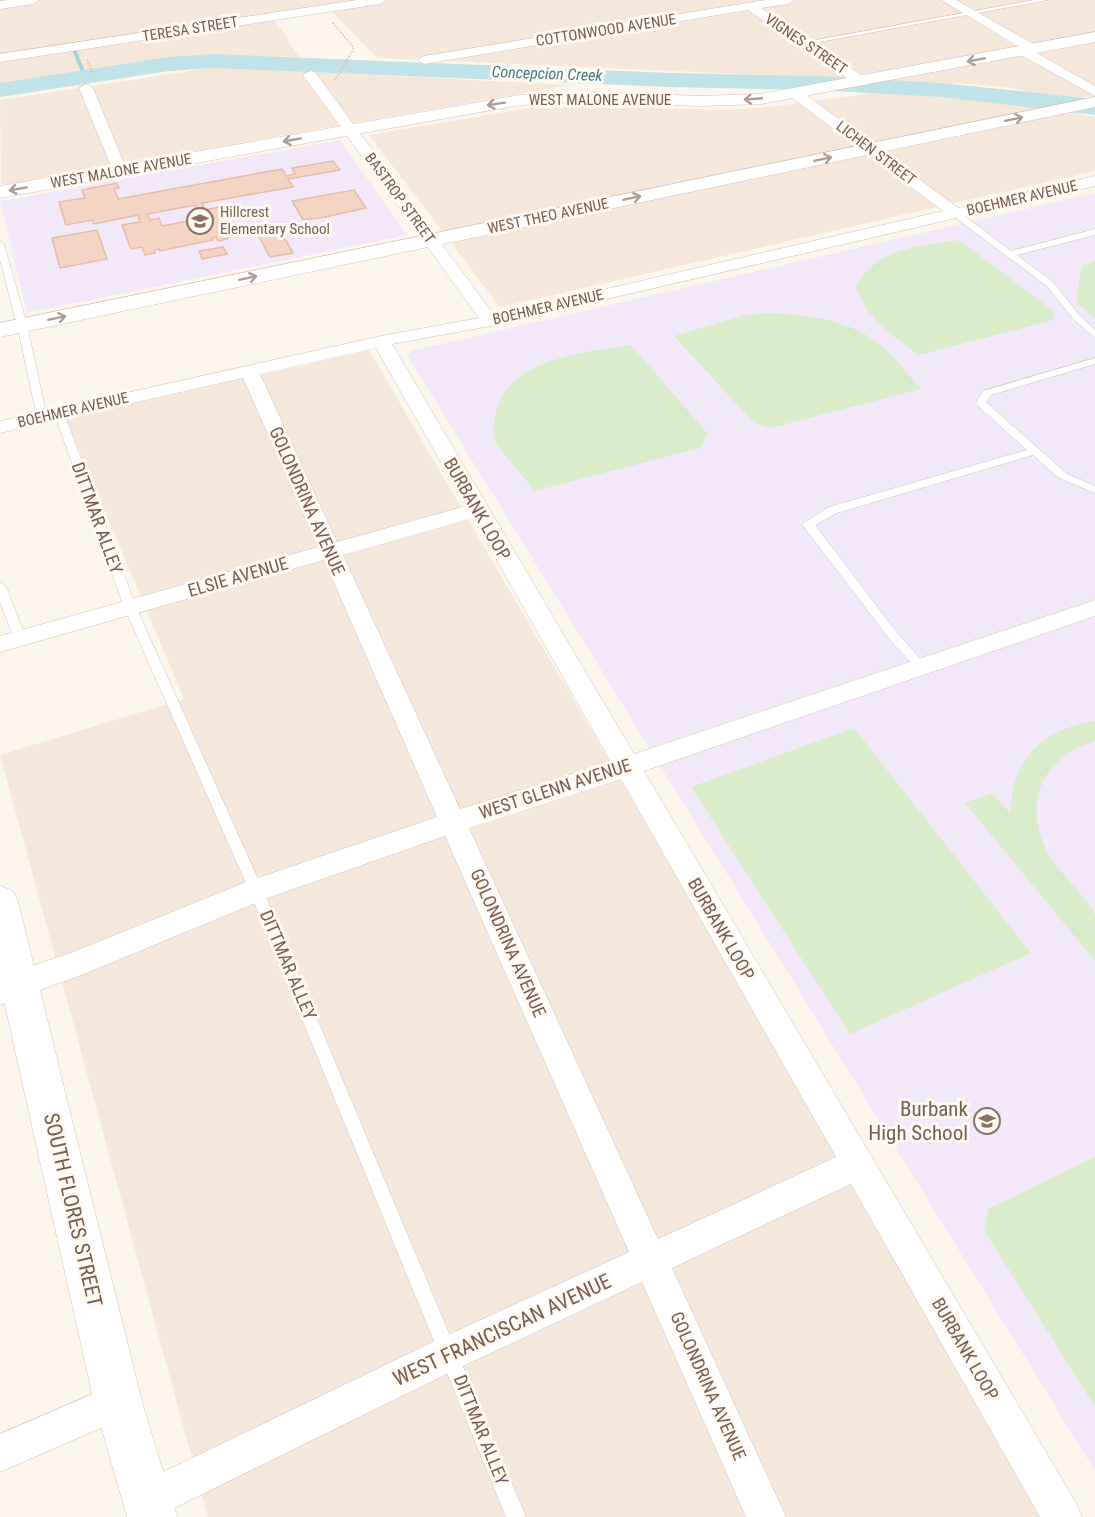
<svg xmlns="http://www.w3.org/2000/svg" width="1095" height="1517" font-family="'Roboto Condensed',sans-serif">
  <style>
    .residential { fill: #f5e8da }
    .education { fill: #f3e8fa }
    .green { fill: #d8ecc9 }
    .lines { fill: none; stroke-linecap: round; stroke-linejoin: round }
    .stream { stroke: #a5d3da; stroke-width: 4 }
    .river { fill: #bfe3e8; fill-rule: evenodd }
    .building { fill: #f3d5c3; stroke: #e6bba3; stroke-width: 1.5; fill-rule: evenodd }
    .lane-casing { stroke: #d1beb0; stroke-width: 1 }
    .street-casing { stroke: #d1beb0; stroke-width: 1 }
    .secondary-casing { stroke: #d6c0b0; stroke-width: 1 }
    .path { stroke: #d9b8a5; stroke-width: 2; stroke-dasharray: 1 2; stroke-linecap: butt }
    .lane { fill: #fff; fill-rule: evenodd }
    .street { fill: #fff; fill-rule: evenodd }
    .secondary { fill: #fff; fill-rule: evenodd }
    .oneway { stroke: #af9d94 }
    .labels { text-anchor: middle; stroke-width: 6; stroke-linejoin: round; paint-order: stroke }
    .far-street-label { font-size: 15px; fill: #7a5c4d; stroke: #fffaf3 }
    .far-education-label { font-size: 15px; fill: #785e54; stroke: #fffaf3; text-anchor: start }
    .far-water-label { font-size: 16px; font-style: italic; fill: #437c86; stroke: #fffaf3 }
    .street-label { font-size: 18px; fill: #7a5c4d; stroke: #fffaf3 }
    .near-education-label { font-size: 21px; fill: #785e54; stroke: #fffaf3; text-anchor: end }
    .near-street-label { font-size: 21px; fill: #7a5c4d; stroke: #fffaf3 }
  </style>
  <rect width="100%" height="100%" fill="#fdf6ec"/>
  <path class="residential" d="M0,0h1095v95l-31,6 -51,-13 -45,-4 -591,-26 -45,-46 -57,8 24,37 -102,-2 -197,30z
    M217,67l353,18 -569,100 -1,-85z
    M889,91l111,7 95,19v54l-595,136 -131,-172 160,-27 65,-2 129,4 47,-3z
    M369,350l682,1167h-843l-208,-762 184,-56 -118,-280z"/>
  <path class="education" d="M340,140l67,95 -380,78 -27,-112z
    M1095,193v1278l-688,-1116 4,-4z"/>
  <path class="green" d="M959,240l96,72 -2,8 -134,35c-26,-20 -54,-36 -63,-70 25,-39 62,-38 103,-45z
    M1095,261v58l-19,-17 6,-36z
    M768,313c40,1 84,7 115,34 14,12 25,28 38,42l-150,39 -17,-5 -80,-87 71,-21z
    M631,345l77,89 -8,14 -165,43c-9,-12 -35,-39 -40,-51 -3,-8 -1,-19 1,-27 10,-55 92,-61 135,-68z
    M1095,721v20c-60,18 -75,73 -40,123 8,11 38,42 40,51 0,14 0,32 0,46l-130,-158 27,-10 18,20c2,-54 32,-84 85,-92z
    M854,728l177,225 -181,81 -159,-247z
    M1095,1157v250l-111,-177 4,-21z"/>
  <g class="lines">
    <path class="stream" d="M75,52l10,25"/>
    <path class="river" d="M213,54l457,19 147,3 125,7 153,16v16l-153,-18 -125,-7 -147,-3 -457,-19 -44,3 -169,26v-14l169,-26z"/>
  </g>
  <path class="building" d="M333,161l7,9 -52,9 5,8 -91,16 3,7 19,-4 12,23 -12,2 4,8 -10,2 -2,-4 -4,1 1,2 -53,11 -1,-2 -5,1 1,3 -10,2 -3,-8 -11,2 -9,-24 18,-3 -2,-7 -44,9 -2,-4 -26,5 -7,-23 26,-4 -3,-8 35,-7 2,5h-5l4,11 164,-30 4,7 9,-2 -3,-6zM195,205l4,14 -37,7 -3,-8 -9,2 -3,-6z
    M354,190l12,18 -41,9 -22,3 -11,-19z
    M97,230l10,29 -47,9 -8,-30z
    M280,230l13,23 -23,4 -12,-22z
    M223,247l4,7 -25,5 -3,-8z"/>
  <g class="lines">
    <defs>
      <path id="lane" d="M1034,0h14l-245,45 -3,-2z
        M952,211h6l53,40 84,-22v6l-78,20 36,27 27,34 15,14v8l-21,-18 -27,-34 -95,-71z
        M0,241l4,3 23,81 20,92 -5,3 -5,-3 -20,-92 -17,-65z
        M1095,358v6l-104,31 -5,7 81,72 28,12v7l-36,-15 -26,-23 -196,58 -22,12 83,109 30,33 -2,3h-8l-28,-30 -88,-116 27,-17 198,-57 -50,-45 -1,-2 7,-12z
        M59,410l5,3 72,194 127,283 263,627h-20l-257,-627 -125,-283 -70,-194z
        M0,582l6,4 20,52 -2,3h-8l-2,-3 -14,-36z"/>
      <path id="street" d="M9,0h30l-6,4 -33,5v-8z
        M357,0h29l-6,4 -380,58v-8z
        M766,0h28l-6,4 -27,4 106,71 2,3 -2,3h-10l-109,-75 -324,54 -6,-4 6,-4z
        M941,0h15l81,46 2,3 -4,3 60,34v10l-76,-42 -1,-3 4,-3z
        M310,71l5,1 179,243 449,-104 -152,-114 -2,-3 7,-4 5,1 157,117 137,-32v10l-605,140 -98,18 242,410 461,-154v16l-451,155 432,732 6,14h-42l-189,-333 -179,84 114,249h-40l-104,-235 -179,84 -301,148c-10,3 -18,3 -28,0l-5,-14 5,-14 303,-146 192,-88 -184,-416 -180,63 -176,73 -89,33v-28l73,-25 173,-70 191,-65 -113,-257 -324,92v-16l318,-89 -75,-169 -243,55v-12l381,-85 98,-18 -176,-243zM376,348l90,158 -129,36 -77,-168zM473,518l138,244 -151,47 -117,-254zM621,779l215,378 -178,82 -189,-411z
        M86,84l7,4 34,83 -2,3h-10l-2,-3 -34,-83z
        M118,1383l13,6 6,13 -6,13 -131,57v-38z"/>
      <path id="secondary" d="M1095,32v10l-334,62 -62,2 -103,-4 -76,3 -520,93v-12l520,-91 76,-3 103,4 62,-2z
        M1095,97v10l-1095,230v-14z
        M0,886l13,5 5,11 124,500 35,115h-50l-33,-115 -94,-419z"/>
    </defs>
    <use href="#lane" class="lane-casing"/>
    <use href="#street" class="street-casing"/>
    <use href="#secondary" class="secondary-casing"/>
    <path class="path" d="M333,23l21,25 -19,32
      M87,60l7,15"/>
    <use href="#lane" class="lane"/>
    <use href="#street" class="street"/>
    <use href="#secondary" class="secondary"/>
  </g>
  <defs><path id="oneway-shaft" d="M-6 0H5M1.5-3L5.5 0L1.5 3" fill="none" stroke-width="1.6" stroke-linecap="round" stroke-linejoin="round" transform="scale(1.5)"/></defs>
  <g class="oneway">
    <use href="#oneway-shaft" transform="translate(976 60) rotate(169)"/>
    <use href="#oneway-shaft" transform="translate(753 99) rotate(175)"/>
    <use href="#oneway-shaft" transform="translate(496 104) rotate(171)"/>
    <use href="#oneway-shaft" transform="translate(1014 119) rotate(-12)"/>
    <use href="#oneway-shaft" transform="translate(292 140) rotate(170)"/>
    <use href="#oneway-shaft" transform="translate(823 159) rotate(-12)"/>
    <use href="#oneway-shaft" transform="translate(18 189) rotate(170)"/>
    <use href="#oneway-shaft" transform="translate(632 198) rotate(-12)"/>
    <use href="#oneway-shaft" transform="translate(248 278) rotate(-12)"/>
    <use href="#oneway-shaft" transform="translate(57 318) rotate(-12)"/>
  </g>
  <defs>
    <symbol id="school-ring" viewBox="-11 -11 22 22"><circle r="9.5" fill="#fffaf3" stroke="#8d6e63" stroke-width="1.5"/><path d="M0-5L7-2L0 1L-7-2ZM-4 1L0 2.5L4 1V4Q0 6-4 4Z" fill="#8d6e63"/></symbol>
  </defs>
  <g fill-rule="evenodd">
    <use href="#school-ring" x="185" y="206" width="30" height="30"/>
    <use href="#school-ring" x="972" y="1106" width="30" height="30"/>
  </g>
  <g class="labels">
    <g class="far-street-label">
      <text transform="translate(190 29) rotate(-9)" y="5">TERESA STREET</text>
      <text transform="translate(606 30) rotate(-9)" y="5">COTTONWOOD AVENUE</text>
      <text transform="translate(806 44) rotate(34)" y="5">VIGNES STREET</text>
      <text x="600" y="105">WEST MALONE AVENUE</text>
      <text transform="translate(876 153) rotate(37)" y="5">LICHEN STREET</text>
      <text transform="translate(121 171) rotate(-10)" y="5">WEST MALONE AVENUE</text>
      <text transform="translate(400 198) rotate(54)" y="5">BASTROP STREET</text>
      <text transform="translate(1022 198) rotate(-13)" y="5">BOEHMER AVENUE</text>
      <text transform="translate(548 216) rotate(-12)" y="5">WEST THEO AVENUE</text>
      <text transform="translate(548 307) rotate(-13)" y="5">BOEHMER AVENUE</text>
      <text transform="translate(73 410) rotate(-13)" y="5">BOEHMER AVENUE</text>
    </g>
    <g class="far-education-label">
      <text x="220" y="217">Hillcrest<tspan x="220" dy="17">Elementary School</tspan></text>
    </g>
    <g class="far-water-label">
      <text transform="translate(547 73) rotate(2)" y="6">Concepcion Creek</text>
    </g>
    <g class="street-label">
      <text transform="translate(307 501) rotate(66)" y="6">GOLONDRINA AVENUE</text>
      <text transform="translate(477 509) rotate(60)" y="6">BURBANK LOOP</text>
      <text transform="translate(97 518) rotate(70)" y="6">DITTMAR ALLEY</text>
      <text transform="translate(238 577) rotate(-16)" y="6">ELSIE AVENUE</text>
      <text transform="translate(555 789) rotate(-18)" y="6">WEST GLENN AVENUE</text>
      <text transform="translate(721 929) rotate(60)" y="6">BURBANK LOOP</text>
      <text transform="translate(508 943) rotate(66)" y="6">GOLONDRINA AVENUE</text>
      <text transform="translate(288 965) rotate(67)" y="6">DITTMAR ALLEY</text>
      <text transform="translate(965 1349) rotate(60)" y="6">BURBANK LOOP</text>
      <text transform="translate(708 1386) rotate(66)" y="6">GOLONDRINA AVENUE</text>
      <text transform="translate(481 1430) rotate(68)" y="6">DITTMAR ALLEY</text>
    </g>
    <g class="near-education-label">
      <text x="968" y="1116">Burbank<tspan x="968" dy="24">High School</tspan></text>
    </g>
    <g class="near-street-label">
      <text transform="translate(73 1210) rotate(77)" y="7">SOUTH FLORES STREET</text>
      <text transform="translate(502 1330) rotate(-25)" y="7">WEST FRANCISCAN AVENUE</text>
    </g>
  </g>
</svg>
